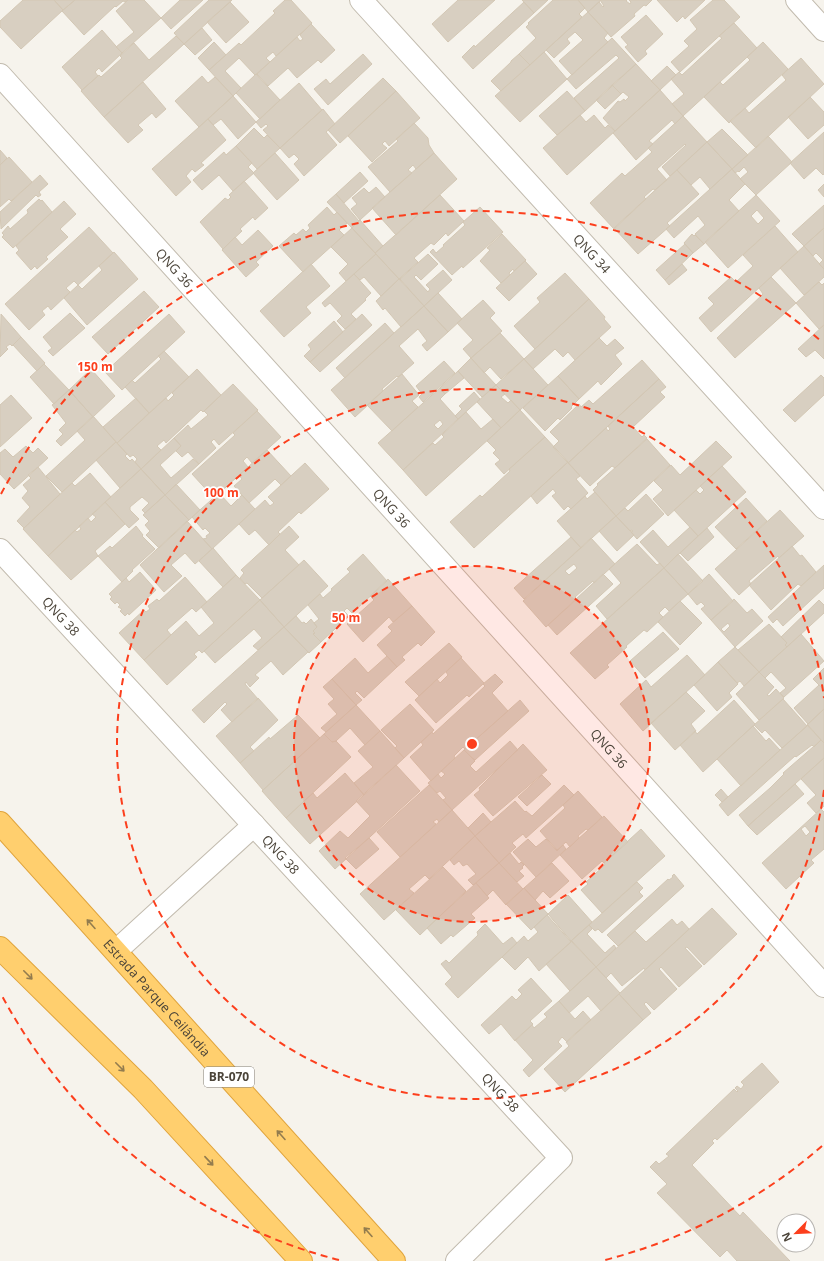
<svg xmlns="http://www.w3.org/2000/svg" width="824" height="1261" font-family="'Open Sans',sans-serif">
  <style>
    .building { fill: #d8cfc1; stroke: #d3c7b4; fill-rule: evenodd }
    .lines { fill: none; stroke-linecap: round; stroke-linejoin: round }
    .minor-casing { stroke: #c2bbae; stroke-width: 24 }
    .motorway-casing { stroke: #e0a43c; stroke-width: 24 }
    .minor { stroke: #fff; stroke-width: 22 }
    .motorway { stroke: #ffcf6e; stroke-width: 22 }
    .oneway { stroke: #937c4e }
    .ring { fill: none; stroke: #fc3f1d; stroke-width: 2; stroke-dasharray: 7 5 }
    .labels { text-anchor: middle; stroke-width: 3.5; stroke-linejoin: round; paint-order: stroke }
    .shield { fill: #fff; stroke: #817c74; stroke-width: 1 }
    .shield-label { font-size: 12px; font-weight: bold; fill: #4b4439 }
    .street-label { font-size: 13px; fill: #4b4439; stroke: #fff }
    .centre { fill: #fc3f1d; stroke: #fff; stroke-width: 2 }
    .ring-label { font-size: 12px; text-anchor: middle; font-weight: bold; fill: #fc3f1d; stroke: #fff; stroke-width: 3.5; stroke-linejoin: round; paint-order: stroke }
  </style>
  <rect width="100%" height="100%" fill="#f6f3ec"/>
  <path class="building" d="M23,0h31l9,10 -42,39 -21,-22v-6z
    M54,0h21l-12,10z
    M75,0h53l-3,2 -2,-1 -7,6 -1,-1 -31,29 -22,-24z
    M128,0h16l17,18 -39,35 -6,-6 18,-15 -18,-21z
    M180,0h23l-32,29 -10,-11z
    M209,0h23l-48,44 -10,-11z
    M285,0h6l21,23 -36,33 -3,-4 -7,6 4,4 -15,13 -16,-17 -14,13 16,17 -8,8 -24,-26 30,-27 2,2 34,-32 -2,-2z
    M458,0h37l-47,42 -16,-18z
    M522,0h26l-14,13z
    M553,0h25l7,8 -6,6 3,3 -52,48 -11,-11 17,-16 -10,-11 3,-3 -1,-1z
    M578,0h23l-13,12z
    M600,0h27l-1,1 4,3 1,-2 -2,-2h23l-6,6 -2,-1 -10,9 1,2 -24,21 -23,-25 11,-10 4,5 1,-1z
    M657,0h48l-20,19 -2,-3 -6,6z
    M713,0h11l16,17 -60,55 -9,-10 18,-16 -5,-5 13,-12 -7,-9z
    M230,2l19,20 -23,21 -19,-21z
    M524,2l10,11 -61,56 -11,-12 12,-12 1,2z
    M588,12l20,21 -4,5 4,4 -36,33 -13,-14 24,-21 -8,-8 -8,7 3,4 -16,15 -8,-8z
    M646,15l17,19 -18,17 2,3 -9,8 -13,-15 3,-2 -7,-8z
    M734,23l23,25 -74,68 -11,-12 12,-10 -13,-15 8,-7 3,3 40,-37 -3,-2z
    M311,24l24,26 -14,13 -3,-3 -21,18 -9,-10 -20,18 -11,-12 40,-37 3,4 3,-2 -3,-4z
    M202,28l10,12 -17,15 -11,-11z
    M102,30l20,23 -20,19 -3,-4 -4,4 3,4 -16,14 -20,-23z
    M176,36l8,8 -80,73 -23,-26 18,-16 2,2 21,-19 -2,-2 14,-13 15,17z
    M612,38l24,26 -51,47 -11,-13 45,-40 -3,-3 -40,34 -9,-10z
    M214,42l12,13 -17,15 -11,-12z
    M763,42l25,27 -59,54 -25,-26 16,-15 3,3 27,-25 -3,-3z
    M544,52l23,27 -47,43 -25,-26z
    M363,54l9,10 -44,41 -14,-16 12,-10 4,5z
    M519,54l11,11 -29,26 -10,-10 20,-19v-1z
    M801,58l23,26 -68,64 -26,-27 15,-13 4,5 37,-33 -4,-5z
    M636,64l24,26 -45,41 -12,-13 15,-17 2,1 4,-3 1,2 4,-4 -6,-5 -2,2 -9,-9z
    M667,66l9,9 -16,15 -9,-9z
    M256,74l24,26 -20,19 -24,-26z
    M202,76l6,7 7,-6 18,19 -34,31 -24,-26z
    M383,78l13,13 -56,52 -12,-13z
    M143,82l23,27 -10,9 -4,-5 -14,12 5,5 -15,13 -24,-26z
    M299,83l23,27 -42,38 -17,-18 5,-4 -2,-2 -5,4 -5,-6z
    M612,85l9,9 -16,15 -9,-9z
    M660,90l23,26 -8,8 -3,-4 -23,21 4,3 -17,16 -23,-27z
    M396,91l24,27 -31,28 -4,-5 -3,3 5,4 -15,14 -24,-26z
    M567,91l18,20 -28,24 -18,-19z
    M233,96l23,26 -18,17 -17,-20 -8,6 -5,-6z
    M810,97l14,15v13l-16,14 -20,-22z
    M323,109l12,15 -9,8 11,13 -33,31 -10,-12 5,-5 -5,-5 -5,4 -9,-10z
    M580,115l6,7 8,-7 11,13 3,-3 7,6 -48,44 -24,-27z
    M683,116l24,26 -37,34 -8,-9 24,-22 -1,-1 -28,25 10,11 -12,10 -2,-1 -9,8 2,2 -32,30 -24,-26 32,-30 3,3 27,-24 -4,-4z
    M208,119l18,21 -25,23 3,2 -9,7 -3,-3 -6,7 5,6 -15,14 -24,-27z
    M414,123l14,15 1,7 5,8 -18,16 -3,-4 -5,5 4,3 -22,19 -22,-25 30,-26 -2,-2z
    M254,128l10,10 3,-3 13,13 -23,21 -21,-23z
    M722,129l26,26 -16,14 -25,-27z
    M824,132v42l-1,1 -7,-7 -12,11 -14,-16z
    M768,136l24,26 -36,33 -16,-16 8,-7 -4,-5 -5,5 -1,-1 -3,2 -3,-4z
    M707,142l25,27 -22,20 -10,-12 -9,8 -14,-15z
    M236,146l16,17 -4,4 6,6 -21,18 -14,-16 -17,15 -9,-10 31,-28 2,3z
    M0,150l7,8 -7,7z
    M275,153l24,27 -22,20 -24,-27z
    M434,153l23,26 -61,56 -24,-27z
    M9,157l23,25 -21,19 -2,-2 -9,8v-42z
    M732,169l13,15 -16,16 10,11 -35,33 -9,-10 10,-9 -7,-9 -24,22 -8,-9z
    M677,170l22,24 -32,29 3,3 -32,28 -24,-26z
    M360,172l8,9 -24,22 -8,-9z
    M40,175l8,9 -9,8 2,3 -3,2 -2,-2 -35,34 -1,-17z
    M244,181l24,27 -13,12 -2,-3 -13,12 2,2 -19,18 -23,-27 25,-24 3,2 3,-3 -2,-2z
    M824,184v13l-6,-7z
    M376,187l9,10 -25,23 -9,-11 6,-5 -5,-6 12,-10 5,5z
    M336,194l23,27 -7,7 -25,-26z
    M440,195l24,26 -16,15 -2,-3 -12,12 -3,-2 -17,15 4,4 -19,17 -24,-26z
    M756,195l24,26 -52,47 -23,-26zM757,210l7,8 -6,6 -7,-8z
    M39,199l2,2 1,-1 10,12 -39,36 -11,-11 2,-2 -2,-2 6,-7 2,3 18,-16 -1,-3z
    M64,201l12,13 -16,15 8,8 -22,20 2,2 -11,10 -2,-3 -4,4 -15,-17 3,-3 -3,-4z
    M824,205v23l-20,18 -12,-12z
    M327,207l7,8 3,-3 10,11 -8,7 5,5 -41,37 -24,-26 15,-13 2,2 7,-6 3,3 4,-4 -2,-3z
    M480,207l23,25 -40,36 -1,-2 -10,9 -22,-23 3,-3 3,4 8,-7 -1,-1 22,-20 -2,-3z
    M360,220l23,26 -8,7 -23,-25z
    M775,226l23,26 -87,80 -12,-14 15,-14 -6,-6 23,-21 5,5 17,-16 -10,-11z
    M89,227l24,26 -35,32 -4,-4 -8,7 4,4 -19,18 -3,-4 -6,5 3,4 -16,15 -24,-26z
    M352,228l24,26 -30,27 -7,-8 9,-9 -17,-17z
    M824,228v41l-5,-5 4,-4 -7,-7 -3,3 -9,-10z
    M258,230l15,16 -17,16 3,3 -13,12 -24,-27 13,-13 7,8z
    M502,234l24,26 -12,11 -1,-2 -4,4 1,2 -9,8 -21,-22 10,-11 -3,-2z
    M692,234l2,2 1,-1 9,9 -11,9 -9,-10z
    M685,244l8,9 -28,27 -9,-10z
    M804,246l20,23v8l-20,18 -24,-27z
    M114,252l24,27 -51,46 -23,-27 14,-13 4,4 20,-19 -3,-4z
    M376,254l23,25 -18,17 -17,-19 -4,3 -6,-6z
    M428,254l10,10 -17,16 -5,-5 -2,2 14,15 2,-3 -4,-4 17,-15 9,10 -28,26 -24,-27z
    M525,261l12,13 -28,27 -13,-13z
    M311,264l19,22 -24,21 5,6 -27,24 -24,-26z
    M682,264l5,6 -18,15 -4,-5z
    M565,273l24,26 -54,50 -21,-23 26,-24 -3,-4z
    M354,274l17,19 -6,6 1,1 -15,14 5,5 -11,10 -8,-8 5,-5 -12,-13 -5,4 -3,-4z
    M771,277l25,26 -61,55 -18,-20 46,-44 -4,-6z
    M399,279l25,27 -23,21 -16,-19 -2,2 -7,-9z
    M819,282l3,3 2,-2v42l-5,4 -23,-26z
    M144,291l15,16 -51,47 -16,-17z
    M438,293l24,26 -14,13 -24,-26z
    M589,299l16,18 -1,2 7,8 -36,33 -7,-8 -5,5 -8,-8 -22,20 -9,-10z
    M483,300l12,13 -5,5 12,13 -31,27 -8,-9 10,-9 -16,-17z
    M424,306l24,26 -21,19 -5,-6 5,-4 -9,-12 -19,17 15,17 -16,14 -1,-1 -15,13 1,2 -28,26 -24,-27z
    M70,313l15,15 -32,28 -5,-5 4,-3 -9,-11z
    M1,314l20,23 -9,9 -2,-2 -4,3 2,2 -8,8z
    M169,314l16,18 -63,58 -17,-18z
    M362,314l10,11 -52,47 -10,-10z
    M334,321l9,11 -33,30 -6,-6 7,-7 -3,-4z
    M385,323l9,10 -49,45 -9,-10z
    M824,325v34l-9,-9 -9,7 -8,-8z
    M500,333l24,26 -23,20 -11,-12 -6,6 -13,-15z
    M21,337l24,26 -8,8 -24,-26z
    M599,338l8,8 8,-7 9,9 -9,7 7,9 -21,21 -3,-4 -19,18 -21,-23z
    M164,351l25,26 -40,36 -24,-26 7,-7 3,3 26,-24 -3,-3z
    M471,358l25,27 -14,12 -24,-26z
    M524,359l24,26 -28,25 -24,-25z
    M642,360l17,19 -91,84 -15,-16 6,-6 -9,-9 29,-28 2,3 8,-7 4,4z
    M444,361l11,12 -32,29 -4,-5 3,-3 -6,-8z
    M44,364l25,26 -15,14 -24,-27z
    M91,369l24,27 -22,21 -24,-27z
    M197,369l24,26 -17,16 -1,1 -2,-2 -35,33 -2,-3 -7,6 4,4 -20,19 -6,-7 2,-3 -4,-4 -3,2 -13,-14 49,-45 2,3 6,-6 -2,-2z
    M458,371l6,7 -19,16 -5,-6z
    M402,374l17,21 -7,6 6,6 -26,24 -25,-26z
    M821,375l3,3v17l-29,27 -12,-12z
    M558,376l21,23 -8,8 1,1 -12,12 -2,-2 -13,13 -22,-23z
    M659,379l7,8 -6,5 5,5 -32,30 9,10 2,-2 3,3 -32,30 -3,-2 -22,20 -22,-23 38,-35 2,3 2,-2 -2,-3z
    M233,384l25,26 -39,35 -5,-6 -3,3 5,6 -17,16 -11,-12 -6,5 -6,-6 5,-5 -7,-8 14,-13 3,4 17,-14 -4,-4z
    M496,385l9,9 -4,3 7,6 3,-3 9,10 -19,18 -24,-26z
    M440,388l5,6 -5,5 18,20 -55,51 -25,-27zM440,420l3,4 -5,5 -4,-4z
    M69,390l24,27 -32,29 -5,-5 7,-7 -4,-4 7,-7 -14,-18z
    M474,392l6,7 -22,20 -3,-3 7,-7 -3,-3z
    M11,395l21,23 -32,29v-42z
    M136,398l13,15 -32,30 -14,-16z
    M520,410l25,27 -41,37 -9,-10 5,-4 -7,-7 3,-3 -9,-9z
    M257,411l24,26 -29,26 -5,-6 -4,4 5,6 -34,31 -22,-24 43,-39 -2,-2z
    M466,412l15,17 12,-10 8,9 -75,68 -23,-26 30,-27 2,2 9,-8 -2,-2z
    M93,416l23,26 -54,50 -16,-16 39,-36 -8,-9z
    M545,437l23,25 -94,86 -24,-26 30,-27 2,2 28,-26 -1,-2z
    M174,438l7,8 -21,19 11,13 22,-19 6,5 -34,31 -24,-26z
    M647,439l23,26 -54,51 -23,-26 5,-5 -1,-1z
    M716,441l16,16 -64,59 -15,-17 10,-9 -9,-9 17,-16 9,10z
    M116,442l11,12 -2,2 5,5 2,-2 9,10 -21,19 -24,-28z
    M26,446l7,7 5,-5 10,10 -34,31 -14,-15v-21l5,-4 8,8z
    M267,450l24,26 -10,9 -6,-6 -26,24 -15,-17 8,-7 -3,-4z
    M568,462l12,14 -4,3 12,14 -17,16 -3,-3 -4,4 -12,-14 4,-3 -3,-4 -16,15 -6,-8z
    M305,463l24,26 -28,25 -2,-2 -21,20 2,2 -11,11 -14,-15 -6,5 -10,-11 26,-24 5,6 4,-3 -6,-6z
    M722,466l24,26 -48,44 -24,-26 22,-20 4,4 4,-4 -4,-4z
    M38,467l22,27 -36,34 -7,-7 13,-14 -8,-9 6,-7 -5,-6 8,-7 -3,-3z
    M141,469l24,26 -20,18 -3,-3 7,-7 -7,-6 -12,10v3l9,9 -10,9 -24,-26z
    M90,473l21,24 -63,59 -25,-27 49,-46 3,3z
    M176,484l24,26 -11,10 -24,-25z
    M595,492l21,24 -35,32 -24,-27 28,-25 2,3z
    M219,493l12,13 11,-11 13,14 -43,40 -9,-10 4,-1 -1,-2 4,-3 -5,-5 -2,2 -11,-13z
    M646,494l18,20 -27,25 -6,-7 2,-1 -2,-1 -1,1 -14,-15 9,-8 3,3z
    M165,495l24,25 -30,28 -13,-13 4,-4 -5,-6 4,-4 -6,-6z
    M746,498l21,23 -31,28 -21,-22z
    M105,502l20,22 -30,27 3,5 -27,24 -23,-24 27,-26 2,2 4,-3 -2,-3 9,-8 3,4 5,-5 -4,-3z
    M780,510l24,26 -25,22 -1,-2 -29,25 2,3 -12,11 -24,-26z
    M616,516l18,19 -17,16 -18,-20z
    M187,521l25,28 -17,15 -10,-11 -14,12 11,11 -18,16 -24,-27z
    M136,526l7,9 -1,1 13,13 -23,21 1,1 -11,11 -24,-26 12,-10 2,2z
    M289,526l10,11 -14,13 14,15 -37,33 -15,-15 -2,1 -5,-6 4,-5 -3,-3z
    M690,527l8,9 -34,32 -24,-26 13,-12 15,17z
    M707,528l7,9 -26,24 -8,-8z
    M571,537l10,11 -57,51 -10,-11z
    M591,538l24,26 -21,19 -1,-2 -18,16 2,2 -31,28 -23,-26zM574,564l3,4 -8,7 -4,-4z
    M637,544l20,21 3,-2 4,5 -57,51 -11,-13 25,-23 -12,-14z
    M792,546l8,10 2,-1 14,17 -15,14 -3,-2 -27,26 -22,-25z
    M213,548l23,27 -13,12 -24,-26z
    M363,554l24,27 -35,32 -5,-5 -3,3 5,5 -28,26 -8,-8 2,-1 -2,-2 4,-4 -3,-4 5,-4 -11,-14 12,-11 3,4 9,-8 -1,-1 19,-17 -3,-3z
    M678,554l25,27 -15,13 -24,-26z
    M304,560l24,26 -44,41 -24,-27z
    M824,565v23l-41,38 -6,-7 -4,4 -5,-6z
    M664,568l24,26 -19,17 -4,-4 -6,6 4,4 -16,15 -3,-2 -18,16 1,1 -20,18 2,2 -14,12 -25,-26z
    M140,572l16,18 -27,25 -1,-2 -3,3 -5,-5 2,-2 -4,-2 2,-2 -3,-3 -2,2 -5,-5 2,-2 -3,-3 17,-16 3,4z
    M603,574l10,10 -56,51 -9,-10z
    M709,574l24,27 -22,19 -10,-11 4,-3 -4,-4 -4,3 -9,-11z
    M236,575l24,25 -58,53 -3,-3 -5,4 3,3 -30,28 -23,-25 42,-39 13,15 15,-13 -13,-16z
    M185,577l22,25 -11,10 -4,-4 -25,22 4,5 -27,25 -25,-27 25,-23 2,2 4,-3 -2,-3 9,-7 2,2z
    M388,579l24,27 -19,16 -4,-5 -26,25 -16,-18 27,-24 -4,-4z
    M734,599l13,14 5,-4 11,12 -28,26 -24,-27zM728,623l2,3 -6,6 -3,-3z
    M260,600l24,27 -26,23 -5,-4 9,-8 -8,-9 -39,34 -11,-12z
    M819,600l5,5v8l-37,34 -2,-2 2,-2 -6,-6z
    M680,601l22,22 -22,22 -22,-23z
    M412,606l23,26 -14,14 -3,-3 -16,14 3,3 -8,7 -20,-22 15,-14 -4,-4z
    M296,616l6,7 2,-1 2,2 5,-5 6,8 -4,4 2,2 -2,1 8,8 -12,11 -25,-26z
    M769,624l18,19 -2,2 2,2 -28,25 -21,-22z
    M284,627l24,25 -25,23 -12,-14 -16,14 4,3 -9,9 -4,-5 -1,2 13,15 -26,23 -11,-12 6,-6 -2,-2 -21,21 -12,-13z
    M663,632l16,17 -34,29 -15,-17z
    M801,634l23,27 -40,36 -4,-4 6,-5 -15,-16 -6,6 -6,-6z
    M449,643l13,14 -43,39 -14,-14z
    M735,647l24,25 -15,14 -4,-5 -3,2 -19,-21z
    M687,655l18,20 -62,56 -23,-27 26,-24 5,7z
    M387,656l10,11 -33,31 -7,-7 -2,2 7,7 -6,5 -24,-26 23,-21 13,15z
    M461,658l23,25 -15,14 -2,-2 -31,28 -21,-23 22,-21 3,4 8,-8 -2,-3z
    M718,662l20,22 -9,9 3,4 -15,14 -23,-26z
    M824,668v22l-11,-11z
    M759,672l15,15 -7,8 2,1 7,-7 8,9 -25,22 -23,-26z
    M495,674l8,8 -11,11 16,18 -43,38 -2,-2 -9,9 1,2 -24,23 -21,-24 13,-12 -2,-3 11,-10 1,2 52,-48 -2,-2z
    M332,679l24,26 -30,27 -5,-4 16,-14 -9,-10 6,-5 -11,-12z
    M819,685l5,5v19l-16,15 -14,-16z
    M686,692l19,19 -14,13 5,7 -21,19 -24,-27z
    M258,698l20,22 -28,27 4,4 -14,12 -24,-27z
    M783,699l24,27 -25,22 -17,-18 -3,3 -8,-8z
    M520,700l9,11 -54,49 -11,-10z
    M734,700l21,24 -52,48 -23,-27 15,-14 2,3z
    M410,704l24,26 -30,28 -9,-10 2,-2 -16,-16z
    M356,705l24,26 -15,14 -15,-17 -14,13 -4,1 -8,-8z
    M824,709v34l-17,-18z
    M298,715l22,23 -57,52 -23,-27 29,-26 1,2z
    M808,725l13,15 -7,7 -2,-2 -16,12 -1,-1 -67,60 -9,-11z
    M753,726l13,15 3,-3 11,12 -39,36 -24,-27z
    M380,731l24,27 -40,37 -10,-12 19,-16 -15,-16z
    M324,734l8,8 4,-1 15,16 -65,61 -24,-27z
    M821,740l3,3v15l-76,68 -9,-11 31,-27 14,-14 -1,-1z
    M510,741l8,9 -66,60 -9,-10 3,-2 -6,-7 -3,2 -9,-10 10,-9 3,4 4,-4 -4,-3 23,-21 11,11 -5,5 6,6z
    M523,744l24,26 -54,46 -19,-21 6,-5 -1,-2z
    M824,758v48l-8,7 -9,-10 9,-8 -15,-16z
    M396,765l24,26 -85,78 -16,-18 21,-20 8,7 22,-22 -14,-15z
    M345,773l19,22 -54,49 -24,-26 27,-25 4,5z
    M542,775l9,9 -24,22 -9,-9z
    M795,784l9,10 -47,41 -9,-9z
    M429,785l23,25 -13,12 -2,-3 -4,3 3,2 -36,33 -23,-25z
    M564,785l10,10 -48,43 -3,-4 -11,9 4,4 -17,16 -24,-27 40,-35 10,11 1,-1 6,5z
    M721,789l7,8 -6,5 -7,-7z
    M578,791l24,26 -14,13 -2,-1 -8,7 1,2 -9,9 -4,-5 -9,8 -17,-19 25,-23 -2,-3z
    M821,809l3,3v37l-13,11 3,3 -28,26 -24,-26zM805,826l5,6 -4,4 -5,-7z
    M452,810l23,26 -46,43 -4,-4 -16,14 5,4 -30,27 -24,-26z
    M483,813l8,9 -16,14 -7,-8z
    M604,816l24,26 -24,21 -2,-2 -20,18 -22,-24z
    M641,829l24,27 -63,57 -21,-23 7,-6 -2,-2 19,-17 -1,-2z
    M475,836l24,27 -26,22 -5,-5 8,-6 -9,-10 -4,2 -4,-5 -5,4 -4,-5z
    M369,838l10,11 -23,20 -11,-11z
    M528,839l8,8 10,-8 11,12 6,-6 3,4 -30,28 -23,-25z
    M510,853l9,11 2,-2 3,3 -2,2 1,1 -4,3 5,5 -7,6 -18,-19z
    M499,863l24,26 -17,16 -13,-15 -6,6 -11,-13z
    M552,863l17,18 -19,17 -7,-7 -8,9 -11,-12z
    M443,867l23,24 -46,44 -24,-25z
    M674,874l10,12 -66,60 -11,-11 61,-56 1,1 4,-3 -1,-1z
    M637,882l6,6 -4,4 4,4 -41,37 -4,-4 -3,2 -6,-6z
    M476,883l13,15 -18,16 4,4 -22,19 -2,-2 -10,9 -14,-16z
    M524,888l24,26 -17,16 -25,-26z
    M568,895l24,27 -21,19 -23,-27z
    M712,908l25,26 -33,31 -17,-18 -2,1 17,18 -23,21 -18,-20 -2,2 18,20 -23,21 -8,-8 -2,2 7,9 -8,7 -24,-26z
    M547,915l24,27 -32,29 -11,-14 -13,13 -13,-13 22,-21 4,5 10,-9 -4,-5z
    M672,919l5,6 5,-4 7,8 -44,41 -1,-2 -22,18 -11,-13 -5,5 -10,-11 39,-36 11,11z
    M485,924l18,20 9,-7 5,6 -59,55 -13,-14 7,-7 -11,-13 5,-4 3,3 29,-28 -1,-3z
    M589,925l3,4 -5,5 18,19 9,-8 2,3 -20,19 -25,-26z
    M572,941l24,26 -26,24 -24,-27z
    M596,967l24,26 -19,18 -13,-15 -19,17 -10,-12z
    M531,978l21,23 -22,20 3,3 -18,17 -14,-17 -12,10 -8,-9 31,-29 4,4 6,-6 -4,-4z
    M619,994l24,26 -78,72 -21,-23 25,-23 -3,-4z
    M559,1001l16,18 8,-8 8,9 -24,22 -5,-5 -4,5 4,4 -33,31 -6,-7 10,-10 -18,-20 17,-15 2,3 13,-11 -3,-3z
    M762,1063l17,19 -62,58 -2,-2 -3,3 2,2 -22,22 48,51 3,-4 47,49h-53l-10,-11 -7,7 -63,-64 10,-9 -17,-17 6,-6 3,3 10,-8 -3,-2 68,-65 3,3 1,-1 -3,-3 2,-2 4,3 3,-4 -3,-3z"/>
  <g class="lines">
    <defs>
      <g id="minor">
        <path id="s1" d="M361,0l463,508"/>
        <path d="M797,0l27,30"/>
        <path id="s2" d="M0,75l824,911"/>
        <path id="s3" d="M0,550l561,608 -104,103"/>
        <path d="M116,951l138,-126"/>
      </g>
      <g id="motorway">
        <path id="s4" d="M0,823l394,438"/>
        <path d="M0,948l143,141 158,172"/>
      </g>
    </defs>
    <use href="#minor" class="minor-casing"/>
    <use href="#motorway" class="motorway-casing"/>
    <use href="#minor" class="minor"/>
    <use href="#motorway" class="motorway"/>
  </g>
  <defs><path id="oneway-shaft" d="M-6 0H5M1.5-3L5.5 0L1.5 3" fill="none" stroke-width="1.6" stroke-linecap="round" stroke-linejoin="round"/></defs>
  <g class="oneway">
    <use href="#oneway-shaft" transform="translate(91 924) rotate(-132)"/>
    <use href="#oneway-shaft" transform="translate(28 975) rotate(45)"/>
    <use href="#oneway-shaft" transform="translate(120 1067) rotate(45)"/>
    <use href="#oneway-shaft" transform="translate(281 1135) rotate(-132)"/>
    <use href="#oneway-shaft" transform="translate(209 1161) rotate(47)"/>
    <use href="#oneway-shaft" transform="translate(368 1232) rotate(-132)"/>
  </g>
  <circle cx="472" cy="744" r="178" fill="#fc3f1d" fill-opacity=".12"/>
  <g class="ring">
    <circle cx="472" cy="744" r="178"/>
    <path d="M824 790A355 355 0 1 1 824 698"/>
    <path d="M822 1146A533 533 0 0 1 605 1260M339 1260A533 533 0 0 1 1 994M1 494A533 533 0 0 1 822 342"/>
  </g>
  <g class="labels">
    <rect class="shield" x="204" y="1067" width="50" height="20" rx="3"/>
    <g class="shield-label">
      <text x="229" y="1081">BR-070</text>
    </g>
    <g class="street-label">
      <text dy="5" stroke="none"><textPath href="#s1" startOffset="343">QNG 34</textPath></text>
      <text dy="5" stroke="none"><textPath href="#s2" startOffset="260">QNG 36</textPath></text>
      <text dy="5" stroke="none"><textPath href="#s2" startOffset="584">QNG 36</textPath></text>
      <text dy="5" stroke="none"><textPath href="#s3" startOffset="90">QNG 38</textPath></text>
      <text dy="5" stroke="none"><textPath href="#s2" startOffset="908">QNG 36</textPath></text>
      <text dy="5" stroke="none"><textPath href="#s3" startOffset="414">QNG 38</textPath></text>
      <text dy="5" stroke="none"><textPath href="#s4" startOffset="235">Estrada Parque Ceilândia</textPath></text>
      <text dy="5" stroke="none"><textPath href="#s3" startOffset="738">QNG 38</textPath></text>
    </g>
  </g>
  <circle cx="472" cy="744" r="6" class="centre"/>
  <g class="ring-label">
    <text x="95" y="371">150 m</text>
    <text x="221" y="497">100 m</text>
    <text x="346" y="622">50 m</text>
  </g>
  <g transform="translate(796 1233) rotate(246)"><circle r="19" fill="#ffffff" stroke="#b7b4b0"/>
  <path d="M0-3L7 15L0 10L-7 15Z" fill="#fc3f1d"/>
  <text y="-6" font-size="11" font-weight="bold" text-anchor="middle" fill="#4b4439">N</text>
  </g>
</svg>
